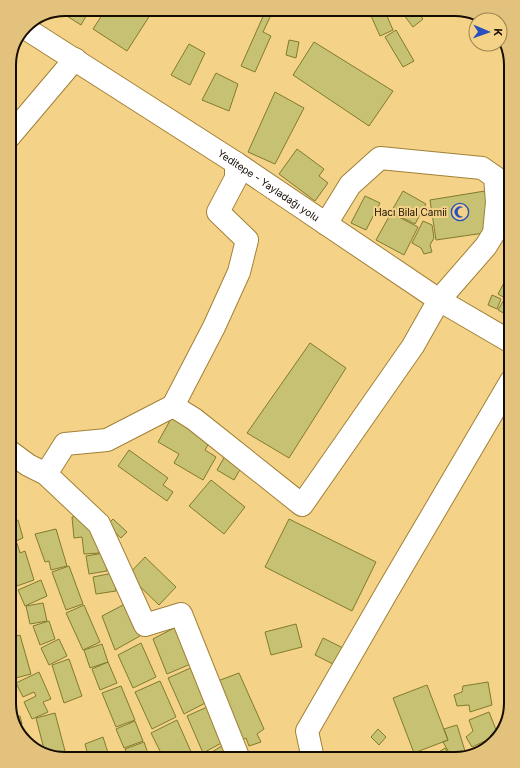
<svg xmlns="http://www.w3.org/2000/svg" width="520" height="768" font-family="Inter,sans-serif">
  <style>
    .building { fill: #c6c173; stroke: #817b2c }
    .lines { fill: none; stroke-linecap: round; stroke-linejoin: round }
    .minor-casing { stroke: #a28137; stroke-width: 24 }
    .major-casing { stroke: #a28137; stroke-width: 24 }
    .minor { stroke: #fff; stroke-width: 22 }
    .major { stroke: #fff; stroke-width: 22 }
    .labels { text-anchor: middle; stroke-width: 4; stroke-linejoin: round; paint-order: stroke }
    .street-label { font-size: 10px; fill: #160c00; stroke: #f4d288 }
    .poi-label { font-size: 10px; fill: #160c00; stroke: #f4d288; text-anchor: end }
    .rim { fill: none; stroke: #160c00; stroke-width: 2 }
  </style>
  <rect width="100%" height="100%" fill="#f4d288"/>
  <path class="building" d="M65,9h25l-9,16 -22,-14z
    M106,9h48l-27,42 -34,-22z
    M368,9h16l9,21 -13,6z
    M415,9l8,10 -10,8 -13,-17z
    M265,12l6,3 -8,17 8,4 -16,36 -14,-6z
    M396,30l18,31 -11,6 -18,-30z
    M289,40l10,2 -3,16 -10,-3z
    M314,42l79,49 -24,35 -76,-51z
    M189,44l16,9 -15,32 -19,-10z
    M216,73l22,11 -9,27 -27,-11z
    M275,92l29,16 -29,56 -27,-12z
    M297,149l27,20 -5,7 9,7 -13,18 -36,-27z
    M403,191l23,13 -11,20 -24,-12z
    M485,191l6,41 -55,8 -6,-40z
    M365,196l15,7 -14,27 -15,-7z
    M391,213l27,14 -14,28 -28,-15z
    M423,221l9,4 2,13 -4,7 2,7 -8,2 -3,-6 -9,-5z
    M507,277l4,3v37l-13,-7 7,-12 -7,-4z
    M492,295l9,4 -4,10 -9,-4z
    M310,343l36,25 -57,90 -42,-25z
    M511,414v20l-8,-5z
    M172,417l39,23 -6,10 11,7 -13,23 -29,-17 5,-9 -21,-12z
    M129,450l39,28 -5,7 10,7 -6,9 -49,-35z
    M225,456l17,10 -8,14 -17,-10z
    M211,480l34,27 -21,27 -35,-28z
    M88,515l10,24 1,14 -15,1 -2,-17 -8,1 -2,-21z
    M113,519l14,13 -6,6 -14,-13z
    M289,519l87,43 -24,49 -87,-44z
    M18,520l5,18 -14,6v-22z
    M56,529l11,37 -16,4 -2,-9 -4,1 -10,-28z
    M17,543l3,10 5,-2 9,29 -20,7 -5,-17v-25z
    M104,553l3,18 -18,3 -3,-18z
    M145,557l31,30 -17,18 -31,-30z
    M69,566l14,38 -17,6 -14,-38z
    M113,573l3,18 -20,3 -3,-17z
    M41,580l6,16 -22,10 -7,-16z
    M43,603l4,18 -17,3 -4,-18z
    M125,604l15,32 -25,14 -13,-34z
    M84,605l16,37 -17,8 -17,-37z
    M9,617l8,15 -8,4z
    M49,621l6,18 -15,6 -7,-19z
    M296,624l6,23 -31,8 -6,-23z
    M178,626l15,37 -26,11 -14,-35z
    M20,635l11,39 -19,5 -3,-12v-29z
    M323,638l20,10 -8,17 -20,-10z
    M59,639l8,17 -18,9 -8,-17z
    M141,643l15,34 -23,11 -15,-33z
    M102,644l6,18 -18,6 -6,-18z
    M69,659l13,37 -18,7 -12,-38z
    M108,662l9,21 -17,7 -8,-21z
    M195,666l16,34 -27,14 -16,-36z
    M39,672l12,27 -8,3 5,10 -16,7 -8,-17 12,-6 -2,-4 -11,5 -7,-14z
    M239,673l25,56 -7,5 4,8 -12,4 -3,-8 -6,3 -25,-59z
    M160,681l16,36 -24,12 -17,-37z
    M488,682l4,23 -22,7 -1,-7 -12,1 -3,-11 8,-3 1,-6z
    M427,685l21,55 -34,13 -21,-55z
    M121,686l14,34 -19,7 -14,-34z
    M9,701l5,16 6,-1 2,8 -7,2z
    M214,704l13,36 -24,13 -16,-37z
    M489,712l9,23 -26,12 -6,-10 7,-6 -4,-11z
    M55,713l10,38 -14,4 -6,-2 -9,-35z
    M177,720l15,34 -9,5h-19l-13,-26z
    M135,721l8,20 -19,7 -8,-19z
    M457,725l8,26 -14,5 -8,-14 5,-2 -4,-11z
    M378,729l8,8 -7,8 -8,-8z
    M25,731l6,15 -12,-12z
    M103,737l7,22h-21l-4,-15z
    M144,742l6,17h-21l-4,-10z
    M228,742l7,17h-30l-1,-2z
    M445,748l8,11h-25z
    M72,753l2,6 -18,-2z"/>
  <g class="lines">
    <defs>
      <path id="minor" d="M9,137l66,-78
        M173,406l41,-79 25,-55 8,-32 -29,-28 18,-34v-15
        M9,451l19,14 18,9 53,50 46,101 36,-11 58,145
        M46,474l19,-30 42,-4 66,-34 21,13 108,86 111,-159 26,-46 47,-54 8,-13 3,-31 -2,-25 -13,-9 -102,-10 -30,27 -24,39
        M313,759l-6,-28 80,-139 124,-211"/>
      <g id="major">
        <path id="s1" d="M25,28l211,135 203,137 72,42"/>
      </g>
    </defs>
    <use href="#minor" class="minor-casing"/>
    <use href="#major" class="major-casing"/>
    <use href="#minor" class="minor"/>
    <use href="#major" class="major"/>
  </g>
  <defs>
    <symbol id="mosque-ring" viewBox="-11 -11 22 22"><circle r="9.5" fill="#f4d288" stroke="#2950bf" stroke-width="1.5"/><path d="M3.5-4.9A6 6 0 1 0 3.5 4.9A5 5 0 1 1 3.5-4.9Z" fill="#2950bf"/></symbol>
  </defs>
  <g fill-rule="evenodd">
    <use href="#mosque-ring" x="450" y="202" width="20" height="20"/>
  </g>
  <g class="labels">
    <g class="street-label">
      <text dy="4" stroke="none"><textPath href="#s1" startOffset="290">Yeditepe - Yayladağı yolu</textPath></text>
    </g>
    <g class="poi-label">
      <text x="447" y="216">Hacı Bilal Camii</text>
    </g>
  </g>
  <path d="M0 0H520V768H0ZM65 16H455A49 49 0 0 1 504 65V703A49 49 0 0 1 455 752H65A49 49 0 0 1 16 703V65A49 49 0 0 1 65 16Z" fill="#e2c27d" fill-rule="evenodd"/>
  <path class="rim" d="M65 16H455A49 49 0 0 1 504 65V703A49 49 0 0 1 455 752H65A49 49 0 0 1 16 703V65A49 49 0 0 1 65 16Z"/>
  <g transform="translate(488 32) rotate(92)"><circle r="19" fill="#f4d288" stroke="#9b8352"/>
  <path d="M0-3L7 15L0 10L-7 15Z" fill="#2950bf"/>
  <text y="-6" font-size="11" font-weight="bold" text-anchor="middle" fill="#160c00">K</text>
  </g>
</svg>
